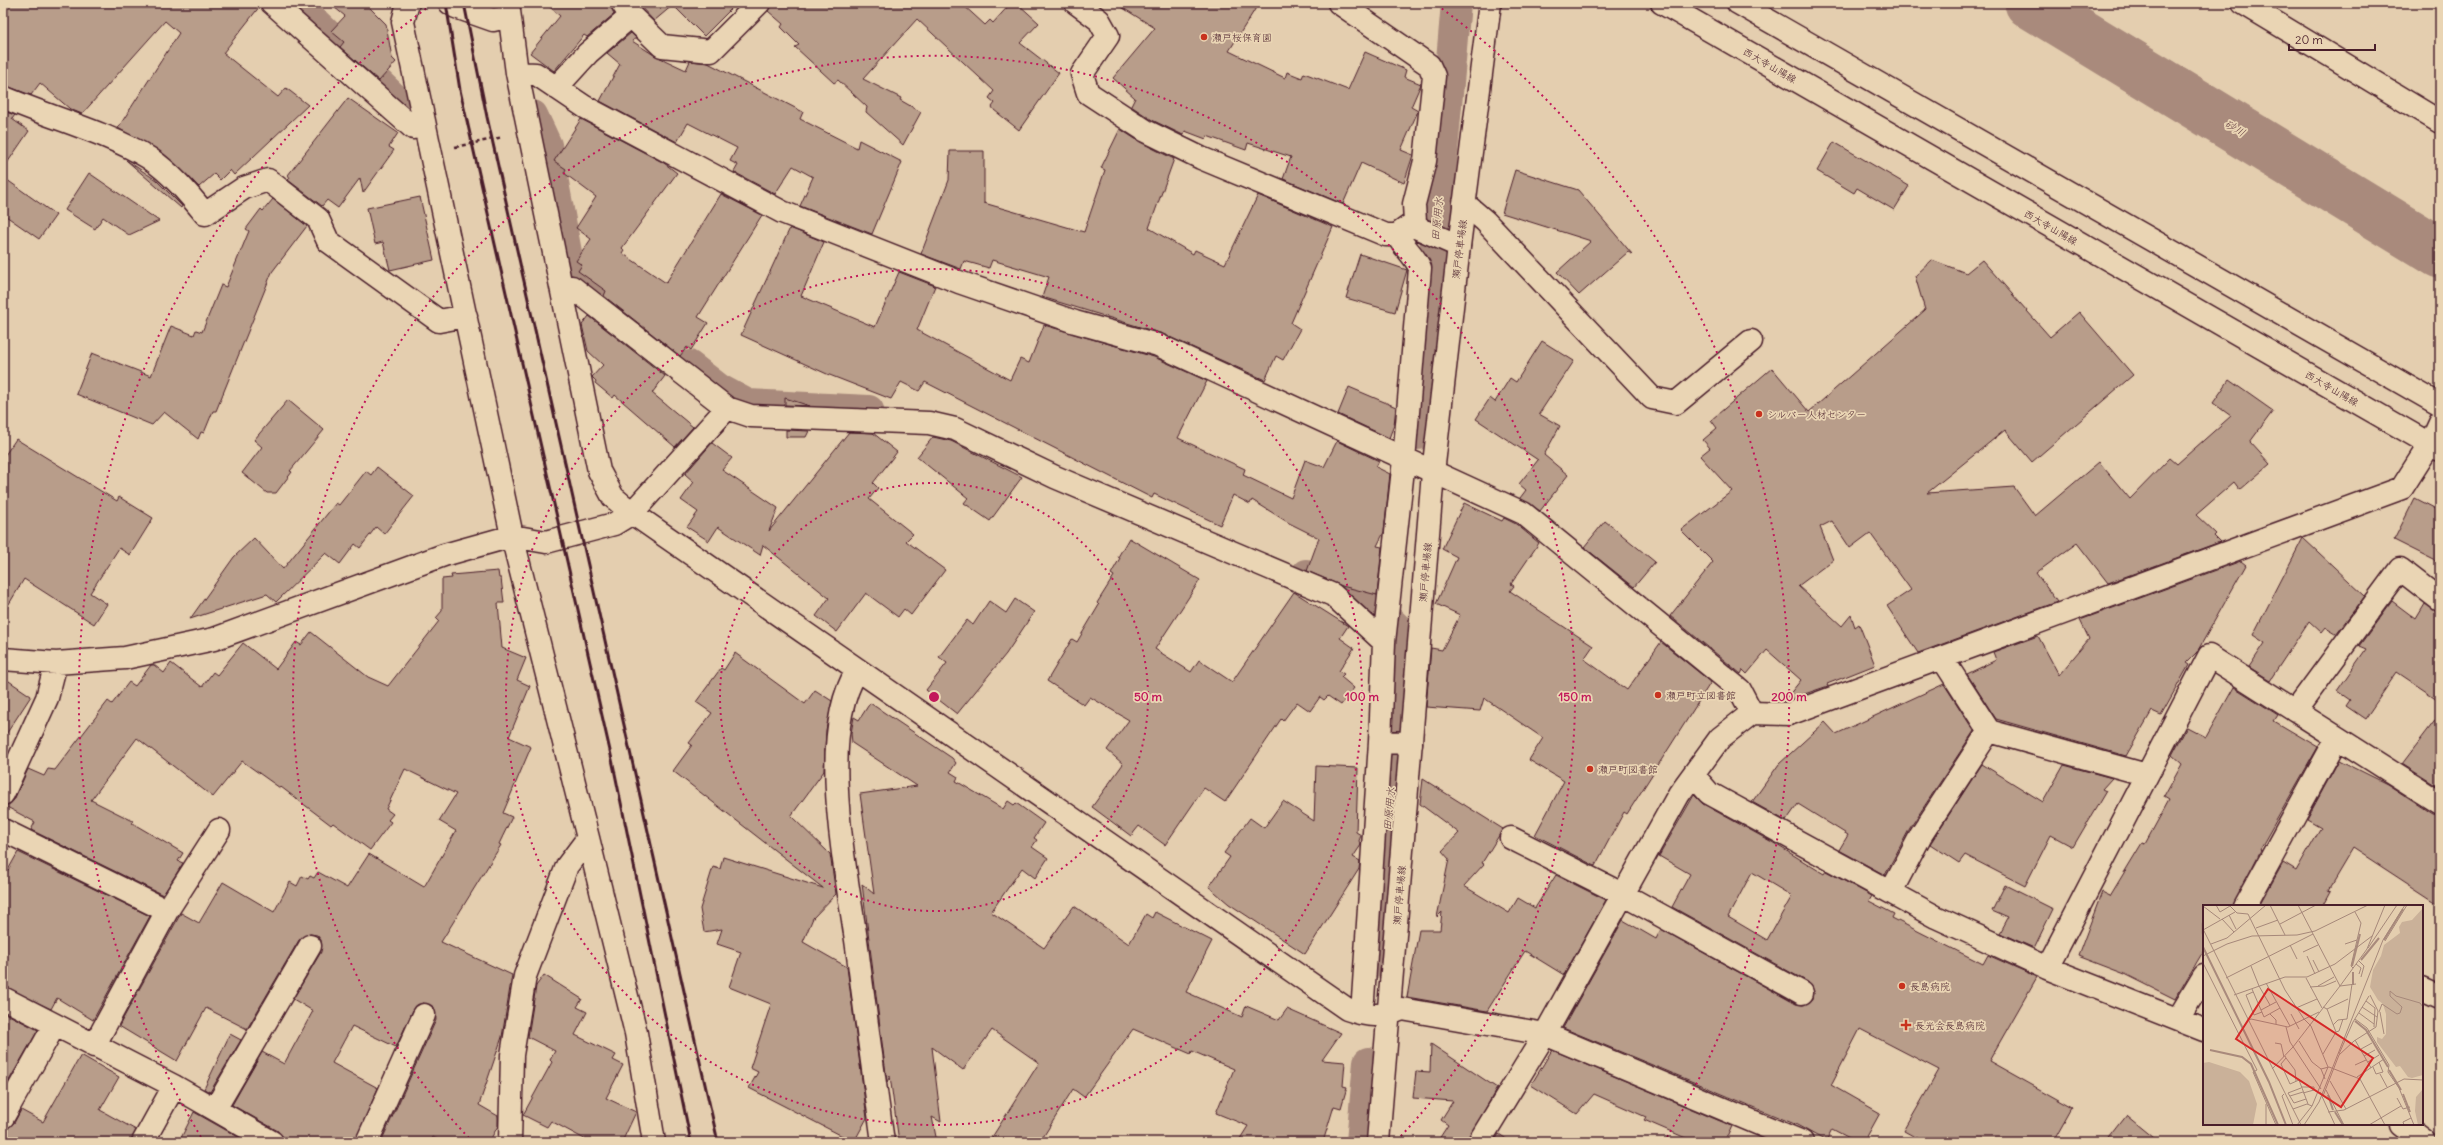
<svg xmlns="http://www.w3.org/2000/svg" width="2443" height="1145" font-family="Delius,'Klee One',sans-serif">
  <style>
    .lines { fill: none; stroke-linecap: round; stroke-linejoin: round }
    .canal { stroke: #a98a7c; stroke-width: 30 }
    .river { stroke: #a98a7c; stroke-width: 51 }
    .building { fill: #b89d8a; stroke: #4a1f2b; fill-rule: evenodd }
    .minor-casing { stroke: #4a1f2b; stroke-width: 25 }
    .secondary-casing { stroke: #4a1f2b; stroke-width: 25 }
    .primary-casing { stroke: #4a1f2b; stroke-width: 25 }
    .path { stroke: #4a1f2b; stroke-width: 2.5; stroke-dasharray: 4 3; stroke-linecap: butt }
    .minor { stroke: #ead5b4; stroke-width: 22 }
    .secondary { stroke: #ead5b4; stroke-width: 22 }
    .primary { stroke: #ead5b4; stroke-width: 22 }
    .rail { stroke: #4a1f2b; stroke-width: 3 }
    .ring { fill: none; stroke: #c2185b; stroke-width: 2; stroke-dasharray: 2 4 }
    .poi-dot { fill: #c8321e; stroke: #ead5b4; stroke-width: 1.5 }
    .labels { text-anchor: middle; stroke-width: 3.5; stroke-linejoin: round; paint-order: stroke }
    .poi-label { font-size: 10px; fill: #4a1f2b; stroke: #ead5b4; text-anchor: start }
    .street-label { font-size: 10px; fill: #4a1f2b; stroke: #ead5b4 }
    .water-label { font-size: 11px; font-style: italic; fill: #623a3f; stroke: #ead5b4 }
    .inset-river { fill: none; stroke: #a98a7c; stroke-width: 2 }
    .inset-road { fill: none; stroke: #a6887a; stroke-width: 1 }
    .view { fill: #d62828; fill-opacity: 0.15; stroke: #d62828; stroke-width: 2 }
    .inset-edge { fill: none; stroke: #4a1f2b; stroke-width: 2 }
    .centre { fill: #c2185b; stroke: #ead5b4; stroke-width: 2 }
    .ring-label { font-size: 12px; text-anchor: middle; font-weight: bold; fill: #c2185b; stroke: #ead5b4; stroke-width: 3.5; stroke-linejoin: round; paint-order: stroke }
  </style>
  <rect width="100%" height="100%" fill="#e4ceaf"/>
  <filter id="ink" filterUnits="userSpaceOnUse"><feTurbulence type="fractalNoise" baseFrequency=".025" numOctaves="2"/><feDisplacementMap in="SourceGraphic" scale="8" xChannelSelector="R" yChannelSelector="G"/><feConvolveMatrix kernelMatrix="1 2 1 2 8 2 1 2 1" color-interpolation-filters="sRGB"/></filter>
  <g filter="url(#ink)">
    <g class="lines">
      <path class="canal" d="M295,3l108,103
        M533,115l14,30 24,129 34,27
        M689,365l31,24 28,15 121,6
        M1418,435l38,-432
        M1306,574l63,27 35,33 -29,329
        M1361,1142l7,-80"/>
      <path class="river" d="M2030,3l410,250"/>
    </g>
    <path class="building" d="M3,3h257v3l-37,47 55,44 8,-9 22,17 -74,70 -4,-5 -10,10 -6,-6 -15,13 -35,-33 -46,-26 61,-95 -14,-12 -83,93 -12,-5 -30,-26 -9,12 -28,-10z
      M329,3h36l21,21 6,34 4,4 -17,19 -39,-34 4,-5 -13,-11 14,-15z
      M545,3h65l4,11 -27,23 -3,-2 -30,36 -24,-18 30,-37z
      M637,3h100l-33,33 -31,-31 -19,16z
      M771,3h190l24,22 5,-5 3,3 18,-20h6l22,20 -19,20 39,30 -40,57 -25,-20 -2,-3 3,-4 -6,-5 5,-7 -77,-72 -54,60 38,19 -1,2 21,12 -18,33 -37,-33 1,-5 -29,-27 -4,3 -39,-36 4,-2 -18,-18 2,-3 -15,-13z
      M1115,3h144l-30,48 56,27 2,-6 15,6 2,-5 44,17 17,-38 41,18 -2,7 17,7 -10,23 7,4 -17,39 12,5 -9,28 -43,-20 -18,41 -60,-25 8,-22 -43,-14 -2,7 -39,-14 -1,3 -21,-8 -2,4 -31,-15 -21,-14 4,-8 -22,-20 42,-50z
      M631,33l5,5 -4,3 22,14 32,15 4,-9 18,2 95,49 -3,7 57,29 2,-8 43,22 -30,72 -72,-28 13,-29 -20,-11 -18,28 -41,-22 4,-7 -8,-4 7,-13 -49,-25 -11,19 -77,-41 20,-37 -13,-11z
      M348,98l50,35 -9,14 5,3 -31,43 -3,-15 -22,30 -11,-8 -5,6 -34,-26 2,-2 -2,-3z
      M3,111l12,4 -3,4 17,12 -26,38z
      M581,119l83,44 13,10 -55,75 2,2 -2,3 44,30 55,-89 41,21 -64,102 10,6 -17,27 -4,-3 -7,9 -76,-60 2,-5 -28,-20 4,-6 -6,-4 15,-22 -15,-11 20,-31 -32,-24 2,-4 -12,-8z
      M1120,129l20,13 34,17 -25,69 44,26 2,-4 30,14 33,-69 75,32 -42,96 9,6 -17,31 -7,-4 -11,24 -102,-46 -121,-37 7,-20 -57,-17 -3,8 -25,-7 -3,8 -40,-15 28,-74 1,-29h34v52l100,29 21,-62 -4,-2z
      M1834,142l75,44 -15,24 -37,-22 -3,5 -37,-22z
      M126,160l30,20 26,26 -1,2z
      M1515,170l63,20 54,64 -4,-2 -49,43 -22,-23 34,-31 -89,-28z
      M89,173l70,48 -30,14 -26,-18 -8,12 -30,-19z
      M3,177l53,38 -17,24 -36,-25z
      M420,197l14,63 -44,10 -7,-28 -8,2 -8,-36z
      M273,199l34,27 -35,46 -56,139h-3l-9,22 -3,-1 -3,7 -34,-27 -12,13 -76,-31 16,-41 59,23 20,-50 23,9 2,-5 6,2 19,-47 5,2 23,-56 -3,-2 15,-20 2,2z
      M790,228l34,14 -23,54 74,31 24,-55 36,14 -18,44 93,50 10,-21 9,4 15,-38 110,32 53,24 -29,57 67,31 -2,6 48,23 14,-38 19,7 13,-26 42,20 -3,6 14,7 -6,58 -7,14 5,1 -5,48 -35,-9 -35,-15 12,-33 -30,-15 -37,-23 -2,4 -17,-9 -13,30 -66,-31 -2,4 -227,-116 -6,9 -18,-9 -10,17 -64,-25 -86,-39z
      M1360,254l47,16 -12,42 -49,-14z
      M1932,260l34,13 16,-13 68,77 29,-25 54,63 -101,87 -27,-32 -78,63 87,-6 21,29 64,-54 31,37 40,-41 7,6 54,-48 -18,-13 16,-23 44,31 -23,31 20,22 -30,26 -6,-8 -38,33 20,19 -2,2 6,6 -112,41 -31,-40 -41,30 21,29 -139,51 -31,-47 24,-16 -41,-57 -20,15 -18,-27 -12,6 13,33 -35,26 44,40 9,-11 4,12 4,-3 16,41 -48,19 1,2 -44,15 17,-21 -34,-30 -20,24 -4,-4 -2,4 -71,-58 43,-54 -32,-32 51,-39 -32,-35 10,-8 -7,-8 14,-12 -6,-8 61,-52 37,44 116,-102 -10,-34z
      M589,316l76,60 -13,17 41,34 -18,20 -60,-52 -2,3 -18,-15 1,-2 -4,-4 11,-12 -15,-14 -6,-26z
      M1542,341l32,20 -35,53 21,12 -16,29 24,20 -28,36 -20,-13 6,-8 -7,-6 19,-24 -62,-41 14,-21 5,4 15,-24 6,4z
      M1349,387l47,20 -2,18 -5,13 -51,-24z
      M785,398l25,8 -25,-1z
      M288,400l36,30 -34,41 2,1 -16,21h-9l-25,-20 20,-26 -8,-7z
      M786,430l23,1 -3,6h-20z
      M849,432l24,1 24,19 -24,31 5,5 -9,11 44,35 -7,7 39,29 -34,45 -7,-6 -6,8 -32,-24 -29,39 -21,-16 13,-18 -5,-4 -61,-49 -3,10 -42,-28 -9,14 -22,-14 11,-15 -17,-12 13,-18 -9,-8 27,-31 20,15 -10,12 56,38 -9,23z
      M933,437l18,4 71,36 -32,44 -26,-18 4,-5 -51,-41z
      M16,439l101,62 2,-4 34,21 -23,37 -11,-7 -29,45 17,11 -13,20 -70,-45 -21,35v-156z
      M377,467l37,29 -30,38 -8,-7 -16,21 -5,-4 -15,20 -14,-11 -50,49 -9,-8 -77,25 44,-62 20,-19 29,31 53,-66 3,2 27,-34 5,4z
      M2415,498l25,13v52l-46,-23z
      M1464,503l38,18 2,-3 12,6 23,19 -28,41 3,2 -4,5 83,55 -9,13 43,31 34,-48 50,40 -84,132 -3,-2 -29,54 -60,-31 29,-54 -35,-21 14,-22 -59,-40 -4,13 -54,-4 5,-59 11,2 18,-35 -24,-11 21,-47 -15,-8z
      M1605,521l50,41 -21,25 -50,-40z
      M1129,538l71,42 -45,69 36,23 8,-12 33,22 62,-90 54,34 -8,12 14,10 -15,23 5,3 -3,3 13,11 -13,17 -13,-9 -4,4 -4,-3 -10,14 -13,-9 -14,19 -2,-2 -56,83 -21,-14 -39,57 -26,-19 -8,10 -39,-29 31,-43 -16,-14 22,-30 -39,-23 -6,8 -37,-24 25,-42 5,3 22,-37 -2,-2 17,-27 -3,-2 9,-16 -2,-1z
      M2303,538l62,58 -29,38 -10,-6 -4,5 -13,-12 -39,59 -21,-13 16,-24 -12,-8z
      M2241,561l5,4 -49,87 -11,11 3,2 -28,50 -9,-4 -26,45 -130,-37 -29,-45 29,-14 -3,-8 45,-16 21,39 30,-36 -9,-19z
      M498,571l1,7h2l3,25h-6l4,45 24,10 -9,22 13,6 -21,51 22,10 -28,66 9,4 -13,27 2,1 -60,97 71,33 -10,62 -23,68 19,11v10l-9,16h-47l-9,-5 -3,5h-49l55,-122 -2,-13 -11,-4 -10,7 -17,37 -44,-21 -20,37 46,25 -23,54h-71l-6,-11 -46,-26 30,-53 22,12 29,-53 -20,-12 28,-47v-12l-4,-5 -7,-1 -11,6 -52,89 -41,-21 -29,53 -58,-35 62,-113 18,10 24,-41 51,30 16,-30 7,4 5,-10 6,3 2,-3 4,2 4,-6 29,16 22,-34 55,33 32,-56 -17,-10 17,-27 -51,-25 -19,40 7,5 -5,6 3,2 -21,28 -37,-27 -2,2 -50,-38 -1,1 -38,-27 -29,36 -76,-59 -46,62 42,21 -1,2 51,30 -5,8 5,2 -20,32 -132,-65 4,-8 -30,-16 9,-6 14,-31 16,7 4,-7 7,1 53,-69 4,3 17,-22 6,4 16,-21h3l10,8 7,-10 31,24 11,-15 4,3 26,-32 33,26 20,-27 5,3 10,-13 57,45 20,9 51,-65 -3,-3 6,-7v-32l10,-1 -1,-3z
      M1015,599l19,13 -28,42 -49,60 -31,-24 21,-27 -8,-6 28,-37 6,5 16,-24 17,12z
      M2392,601l24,18 9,-15 15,8v89l-43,-29 -32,47 -19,-13 4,-6 -13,-9 29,-42 -7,-3z
      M735,653l70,51 10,-14 17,11 -6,29 -2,41 -33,45 39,38 6,40 -23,24 -10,24 44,25 20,151 -13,24 -105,-54 9,-16 -8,-4 21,-64 -42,-17 12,-35 -24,-8 5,-15 -18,3 -4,-23 13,-42 7,2 3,-12 100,31 -150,-117 19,-26 -3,-2 23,-30 -16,-11 25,-34 3,2z
      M3,677l28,19 -28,43z
      M1944,684l30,47 -64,97 -25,47 -46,-25 9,-15 -50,-31 -12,17 -34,-19 27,-38 46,-42 11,12z
      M2234,687l44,28 -4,6 44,26 -58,102 1,1 -28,56h-29v44l-29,49 -50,-25 -47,-18 24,-64 8,4 32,-53 3,1 24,-44 -5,-3 18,-33 -10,-9 15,-28 19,10z
      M870,703l82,55 4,5 -6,9 8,5 -2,4 47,28 5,-8 6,4 2,-2 28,20 -10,15 3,2 -5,7 16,11 -13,20 -13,-10 -31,44 53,36 30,-42 55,38 17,-30 6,4 3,-6 57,29 -26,51 56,25 4,-11 33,14 8,-11 54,24 -19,27 23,2 -2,24 4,1 -6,21 -7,-2 -11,36h-85l10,-16 -32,-13 18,-44 -42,-18 -1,3 -58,-25 -49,68 -11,-8 -33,53h-51l50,-79 -47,-33 -29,40 -31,-23 9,75 -9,-5 5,25h-38l-9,-66 -3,6 -25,-198 12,10 -14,-100 57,-8 -65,-43 -1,-10 3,-16 5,3z
      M2440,714v74l-38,-24z
      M2339,760l48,24 46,30 7,1v90l-87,-57 -25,42 3,1 -8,15h-64l24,-43 13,8 25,-44 -14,-8z
      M1982,764l61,38 21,-37 48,13 -10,11 4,2 -33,56 -22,-12 -26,51 -60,-31 -6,8 -29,-19z
      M1316,766l42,2 -2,64 5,3 -2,6 2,4 -8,12 7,4 -1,8 -54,85 -76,-50 -20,-17 21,-30 -6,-4 26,-35 14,10 19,-27 31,20z
      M1423,779l80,50 -21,34 2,1 -20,22 45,27 9,-15 17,10 21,-33 50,25 -42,75 -39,-24 -38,60 -80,-14 12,-67h21l2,-18 -5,5 12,-58 -7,-8 17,-18 -39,-29z
      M1694,795l9,9 69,38 52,32 2,-3 46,25 -3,5 25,13 -2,4 91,46 5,-9 49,22 -48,84 84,47 -19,34h-130l-20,-11 35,-61 -79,-41 -29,56 49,28 -16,29h-7l-25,-13 -6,12 -29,-16 -234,-97 60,-108 33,19 5,-10 135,75 7,1 10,-6 1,-7 -6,-10 -136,-75 18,-33 -31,-18zM1752,872l40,24 -25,44 -39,-23z
      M18,852l132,64 -57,104 -36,-22 -6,11 -48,-23v-107z
      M2005,885l48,24 -19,39 -34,-15 8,-15 -16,-7z
      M544,975l38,24 -5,8 10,5 -12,23 41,20 -3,5 10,5 -17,33 30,14 -14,30h-32l-39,-21 -4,6 -24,-12 29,-53 -2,-2 5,-9 -27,-14 8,-51z
      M3,1012l35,18 -35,61z
      M230,1034l11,6 -31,52 -6,-3z
      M1431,1044l66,44 -30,54h-30l11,-17 -7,-5 12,-19 -40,-3 3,-27 14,1z
      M1552,1050l180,76 -7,16h-30l-51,-22 2,-3 -52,-23 -17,20 -46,-29z
      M81,1055l38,22 -19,33 36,20 -5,12h-128v-13l11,-6 7,-13 22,12z
      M194,1112l53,30h-68z
      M2127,1115l33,27h-54z
      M1499,1134l12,8h-17z"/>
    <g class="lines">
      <defs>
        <path id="minor" d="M272,3l141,125 12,-2
          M408,3l-5,19 109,514 76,302 -21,28 -42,110 -13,79 -2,87
          M450,3l6,4 37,13 16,-4
          M508,3l9,70 82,398 14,26 19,16 715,496c20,7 36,9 55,0l143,25 257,108
          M622,3l9,13 31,30 49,5 48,-48
          M1076,3l23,17 9,16 -26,38 6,19 58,38 55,27 185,77h11l18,-13
          M1339,3l90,62 5,11 -9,85 -11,43 1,18 5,7 39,17
          M2243,3l197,119
          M517,73l19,1 49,33 197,105 177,70 116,40 83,23 365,168 217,177 12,23
          M557,87l31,-34 43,-37
          M3,97c45,20 106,36 146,61 22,15 39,35 56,56l39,-26 24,-8 50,39 10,22 111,80 27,-5
          M1464,203l21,18 167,177 24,5 75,-62
          M561,287h11l155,121 24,8 178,7 26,6 100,48 278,118 51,47
          M1942,658l47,73 158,44
          M3,659l53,4 69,-5 89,-19 230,-84 68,-19 34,6 68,-18 18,-11 95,-105
          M857,671c-41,65 -10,202 0,276 8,65 17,130 26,195
          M2295,711l105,-142 40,31
          M1380,742l4,-100 20,-182 16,-192c-6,-13 -16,-20 -23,-33
          M1694,776l15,17 227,124 111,51 157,62
          M3,794l44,-96 9,-35
          M3,830l164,81
          M588,838l48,195 18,109
          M1511,838l111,56 180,99
          M1891,892l30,-57 68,-104
          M2245,906l92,-168
          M2047,968l162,-312 231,147
          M2422,989l18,8
          M3,998l171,88 98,56
          M1360,1013l3,-14 17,-257 31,1
          M2178,1019l26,-43
          M94,1046l73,-135 52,-81
          M215,1109l95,-163
          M3,1117l51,-91
          M2401,1124l24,18
          M143,1142l31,-56
          M367,1142l57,-127
          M1479,1142l66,-108 134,-240 41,-56 32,-25 37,1 613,-226 28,-44 10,-22"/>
        <path id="secondary" d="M1378,1142l55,-669 26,-227 31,-243"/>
        <path id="primary" d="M1662,3l778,447
          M1738,3l702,402"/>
      </defs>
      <use href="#minor" class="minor-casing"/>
      <use href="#secondary" class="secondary-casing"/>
      <use href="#primary" class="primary-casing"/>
      <path class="path" d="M455,147l48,-10"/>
      <use href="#minor" class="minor"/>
      <use href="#secondary" class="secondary"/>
      <use href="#primary" class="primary"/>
      <path class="rail" d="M446,3l14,87 153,674 78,378
        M464,3l23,114 231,1025"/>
    </g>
  </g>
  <g class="ring">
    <circle cx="934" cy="697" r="214"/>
    <circle cx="934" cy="697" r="428"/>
    <path d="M469 1138A641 641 0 1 1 1399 1138"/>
    <path d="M201 1137A855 855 0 0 1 431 5M1437 5A855 855 0 0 1 1667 1137"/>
  </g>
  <g class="poi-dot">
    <circle cx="1204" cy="37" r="4"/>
    <circle cx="1759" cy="414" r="4"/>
    <circle cx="1658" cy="695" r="4"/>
    <circle cx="1590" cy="769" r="4"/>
    <circle cx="1902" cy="986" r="4"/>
    <path d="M1904 1019h4v4h4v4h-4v4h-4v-4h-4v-4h4z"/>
  </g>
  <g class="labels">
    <g class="poi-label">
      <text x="1212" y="41">瀬戸桜保育園</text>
      <text x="1767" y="418">シルバー人材センター</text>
      <text x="1666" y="699">瀬戸町立図書館</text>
      <text x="1598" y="773">瀬戸町図書館</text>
      <text x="1910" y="990">長島病院</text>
      <text x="1915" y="1029">長光会長島病院</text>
    </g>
    <g class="street-label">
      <text transform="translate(1770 65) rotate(30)" y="4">西大寺山陽線</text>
      <text transform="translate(2051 227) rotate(30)" y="4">西大寺山陽線</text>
      <text transform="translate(1459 249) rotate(-83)" y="4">瀬戸停車場線</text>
      <text transform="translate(2332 388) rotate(30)" y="4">西大寺山陽線</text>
      <text transform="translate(1425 572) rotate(-85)" y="4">瀬戸停車場線</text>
      <text transform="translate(1399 895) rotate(-85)" y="4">瀬戸停車場線</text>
    </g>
    <g class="water-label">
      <text transform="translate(2235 128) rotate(31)" y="4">砂川</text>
      <text transform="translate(1437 219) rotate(-85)" y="4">田原用水</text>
      <text transform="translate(1389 809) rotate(-85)" y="4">田原用水</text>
    </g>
  </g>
  <g transform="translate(2203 905)">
    <rect width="220" height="220" fill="#e4ceaf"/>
    <path d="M220,3v167l-11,3 -4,-1 -8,-11 -4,1 -19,-25v-5l5,2 4,-5v-20l-3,-10 -5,-4 -8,-13 3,-17 8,-14 3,-11 16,-12 -1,-6 3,-5 10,-2zM6,157l31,10 9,9 8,23 -4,21h-50v-62zM220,184v35l-5,1 -3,-14 1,-14z" fill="#cab199"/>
    <path class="inset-river" d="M181,35l19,-31M0,42l66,135 17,43M158,55l18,-22M149,61l8,-32M150,80v-13M152,116l11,9 22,37M7,145l32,7 9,7 27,61M186,165l12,20M200,189l7,18M125,190l5,15M132,207l8,13"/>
    <path class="inset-road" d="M13,0l4,7 10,-6M26,0l8,8 11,1M67,0l15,30M95,0l42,81 27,-37 18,-44M0,1l17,13M45,9l37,76 19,29 7,7 17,41 -16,39M26,10l7,14M19,14l12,13M77,19l36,-19M53,23l22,-8M0,24l98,196M0,25l32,-18M182,36l22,-36M8,39l16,-6 39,-33M142,39l12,-4M87,40l7,14M165,43l29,-43M100,47l15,-7M0,51l24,-12 25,-8 45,-1 18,-4 53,-26M104,51l8,18M110,55l6,12M156,56l5,5 -3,11M0,58l54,107 -4,2 23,53M153,59l5,4 -2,6M48,61l8,20 11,19M150,63l-2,-2 10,-43 -6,-11M23,73l87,-44M103,73l16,30M63,78l24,43M115,81l16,-9M107,82l14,-1 12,-5M49,84l12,28 16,-9M50,87l-7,3 8,20 8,-3M31,90l51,-18h22l28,-13 37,-28M163,96l9,7 -1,19M159,102l15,10M93,103l21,-9M124,104l21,-10M58,105l15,-8M176,107l3,-8 15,10 3,-1 2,-6 -12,-11v-5l6,5 24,7 3,4M177,107l4,22M156,108l15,11M67,109l6,6v4M88,109l8,15M152,114l12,9 22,37 -1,7 11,16 15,37M44,116l4,-2 37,8 31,-15M130,120l5,-5 9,-1 5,-35M83,122l4,15 31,47M133,127l3,-1 4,-12M152,135l16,28M96,136l13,21 9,7 4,10M72,138l6,1 3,13M158,144l11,-6M120,149l13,-22 -9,-23 -4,-2M136,149l14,-32 16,-26M82,151l1,2 -5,6 9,20 9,-4 9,24M161,151l11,-6M83,153l9,12 1,11M165,157l11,-7M152,160l11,-5M170,162l3,7 7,-2 -4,-10M69,164l21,-22 47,-61 16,-2M118,164l8,-2 31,12 25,46M177,169l7,13M154,172l27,-18M127,176l16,28M98,182h13v3l-11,3M98,183l-13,5 6,10 12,-4M123,185l18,35M117,187l15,33M81,189l-2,2 11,29M87,191l13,-4M120,191l16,-41 15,-14 22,-14 2,-16 -8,-16M194,193l6,11 7,-2M63,199v21M90,204l14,-5 5,2 -15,19M125,207l16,-2 60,-31 19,1M101,220l15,-23 64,-162 22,-35M166,220l32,-19M201,220l-1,-3 8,-4"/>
    <path class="view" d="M65,84l105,69 -32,49 -105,-68z"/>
    <rect width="220" height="220" class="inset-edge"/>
  </g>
  <circle cx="934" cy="697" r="6" class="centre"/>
  <g class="ring-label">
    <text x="1148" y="701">50 m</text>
    <text x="1362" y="701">100 m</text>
    <text x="1575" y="701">150 m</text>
    <text x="1789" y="701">200 m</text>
  </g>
  <rect width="2443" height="1145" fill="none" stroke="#ead5b4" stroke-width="16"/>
  <rect x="8" y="8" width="2427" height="1129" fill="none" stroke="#4a1f2b" stroke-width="1.5" filter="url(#ink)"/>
  <path d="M2289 44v6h86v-6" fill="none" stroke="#4a1f2b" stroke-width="2"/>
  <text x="2295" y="44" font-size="12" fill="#4a1f2b" stroke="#ead5b4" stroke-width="3" paint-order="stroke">20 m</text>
</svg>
